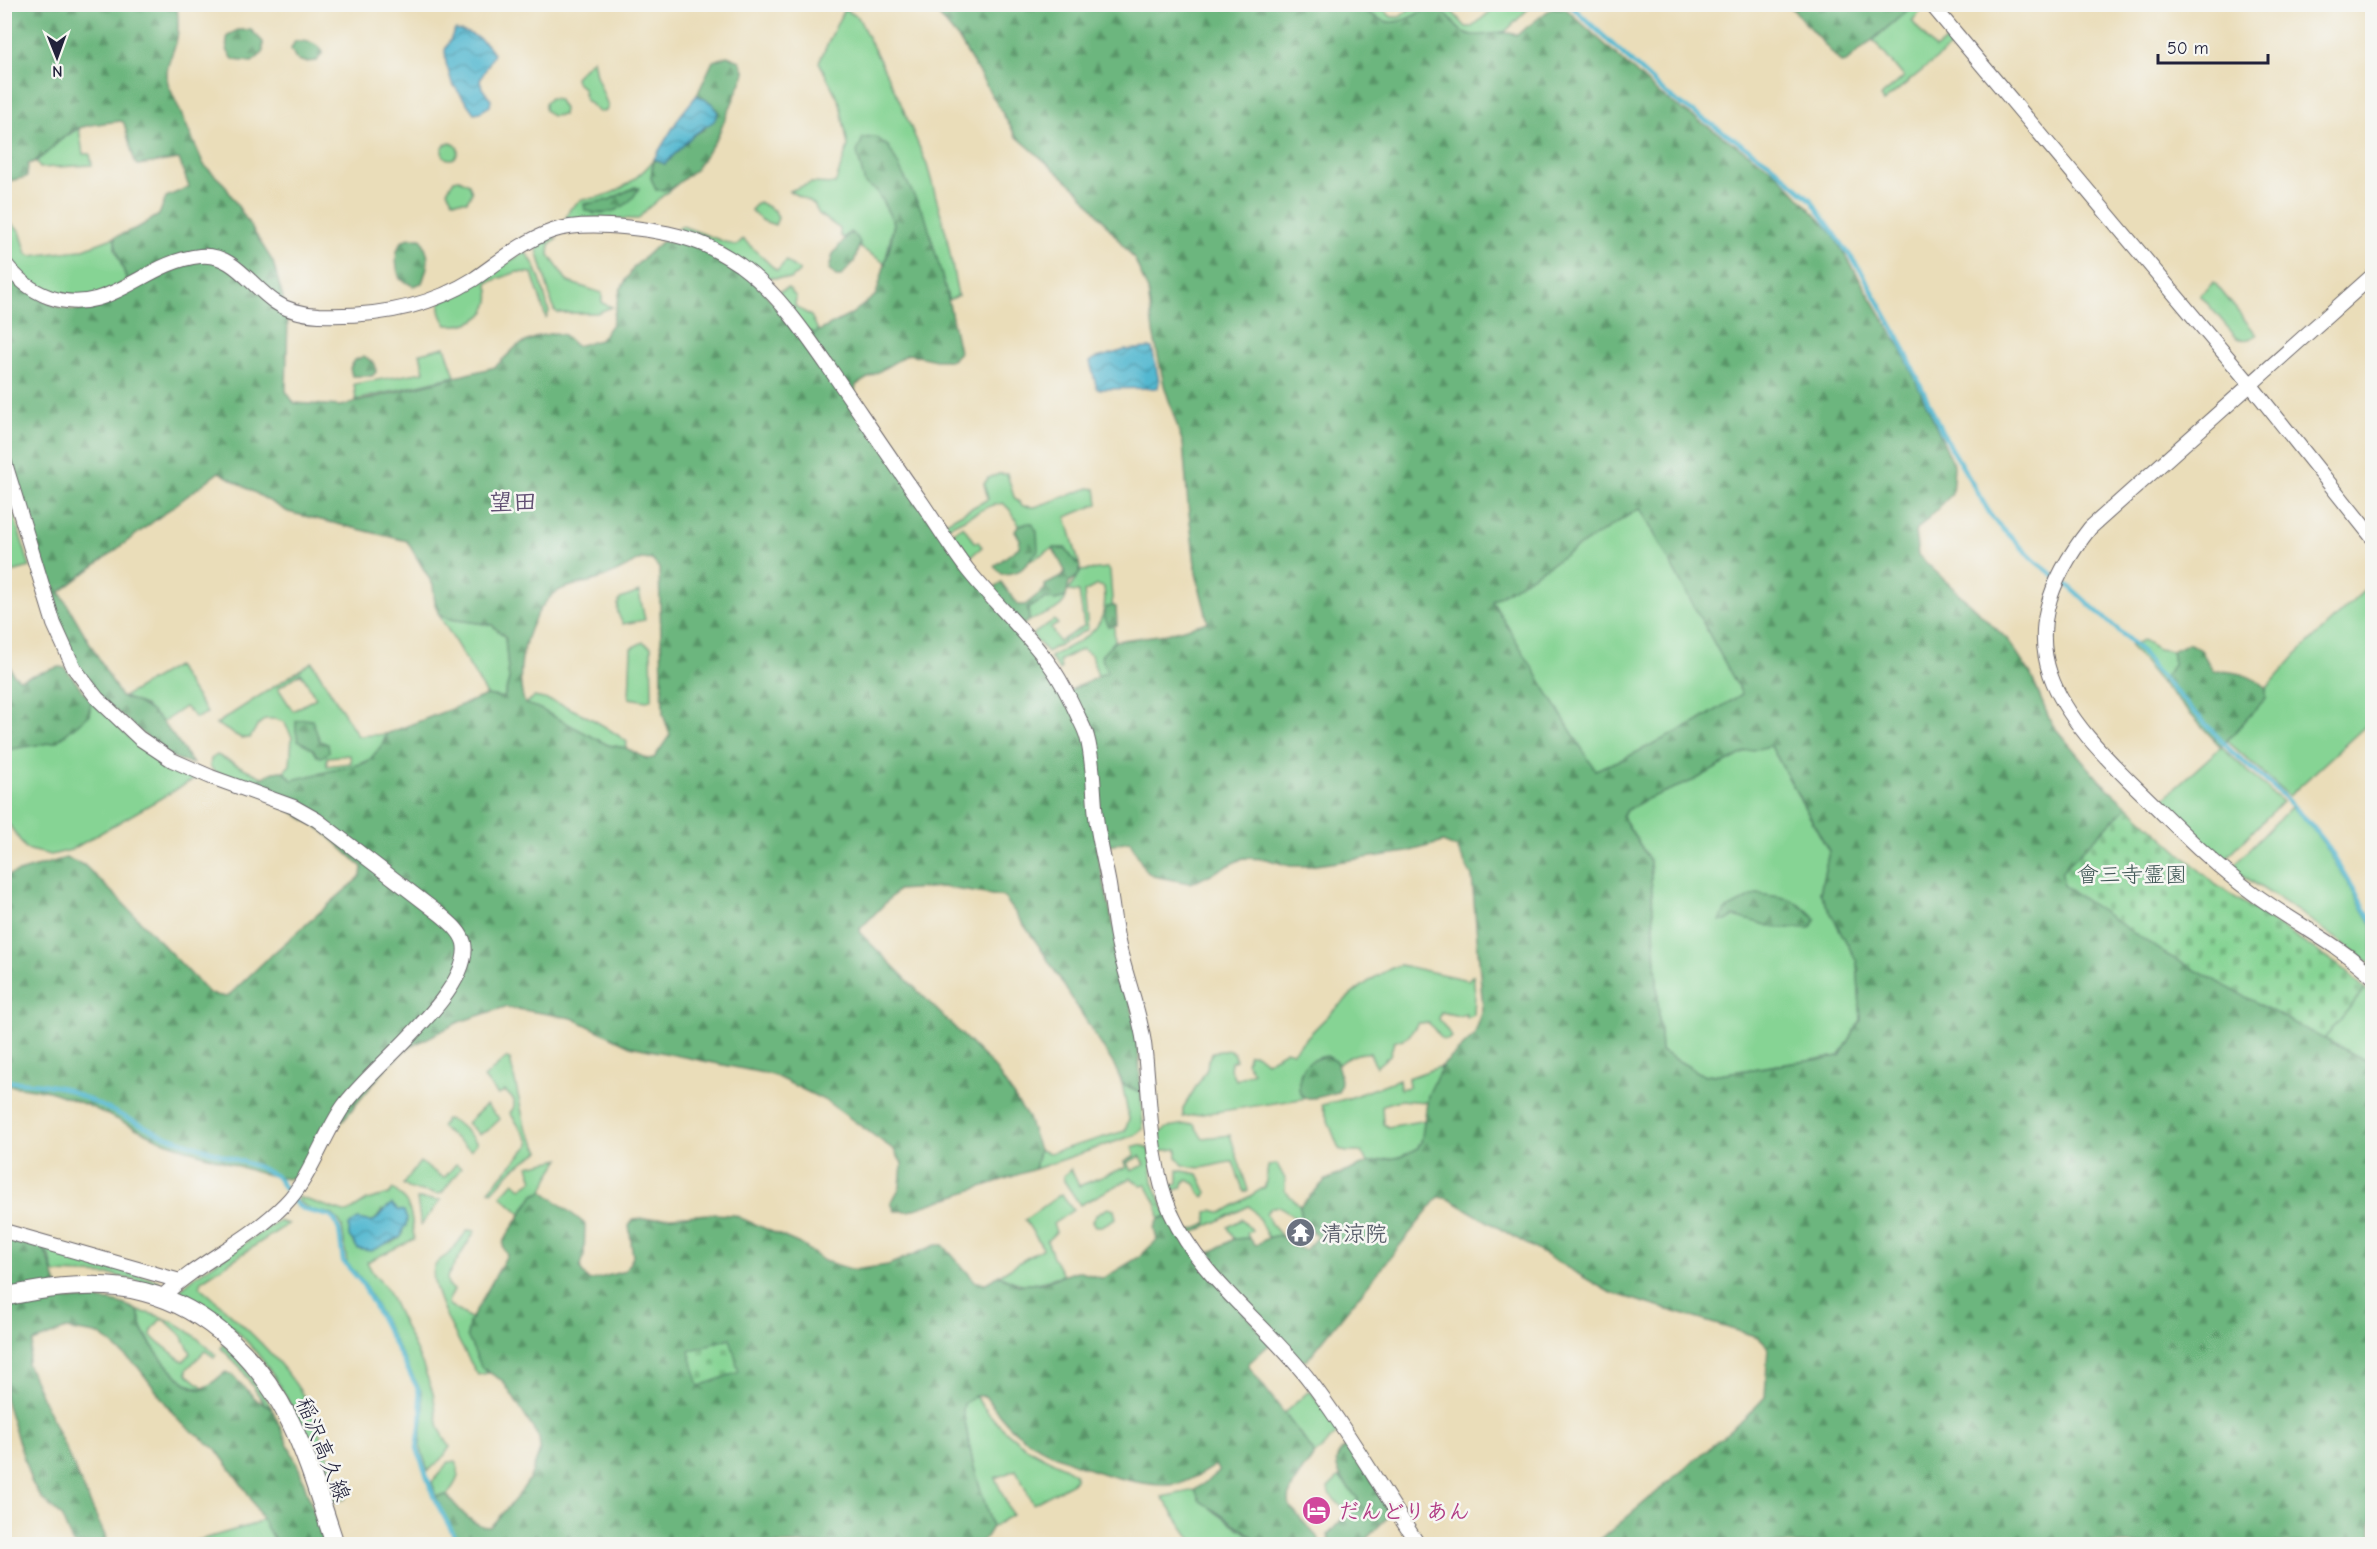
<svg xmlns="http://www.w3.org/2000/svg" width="2377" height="1549" font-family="'Comic Neue','Klee One',sans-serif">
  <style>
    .green { fill: #86d494; stroke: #547b68; stroke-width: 1.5; fill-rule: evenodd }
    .forest { fill: url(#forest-firs); stroke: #476c5c; stroke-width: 1.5; fill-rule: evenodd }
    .cemetery { fill: url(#cemetery-stones); stroke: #547b68; stroke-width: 1.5 }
    .water { fill: url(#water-waves); stroke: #3a6d86; stroke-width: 1.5 }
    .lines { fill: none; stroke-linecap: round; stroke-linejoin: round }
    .stream { stroke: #52b8d0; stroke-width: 4.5 }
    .minor-casing { stroke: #686367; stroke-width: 16 }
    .major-casing { stroke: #686367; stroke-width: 20 }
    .minor { stroke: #fff; stroke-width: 14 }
    .major { stroke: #fff; stroke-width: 18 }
    .labels { text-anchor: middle; stroke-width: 5; stroke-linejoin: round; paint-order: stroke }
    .park-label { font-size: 22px; fill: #405756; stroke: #f6f6f2 }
    .worship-label { font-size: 22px; font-weight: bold; fill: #5b616d; stroke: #f6f6f2; text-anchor: start }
    .street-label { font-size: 22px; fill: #22223b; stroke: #f6f6f2 }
    .hotel-label { font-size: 22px; font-weight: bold; fill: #b23c85; stroke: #f6f6f2; text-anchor: start }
    .neighbourhood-label { font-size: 24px; font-weight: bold; fill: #604f72; stroke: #f6f6f2 }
  </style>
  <defs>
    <pattern id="forest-firs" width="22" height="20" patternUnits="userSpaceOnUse" patternTransform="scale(1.5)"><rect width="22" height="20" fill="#6cb67e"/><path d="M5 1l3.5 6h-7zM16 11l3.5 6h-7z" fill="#589468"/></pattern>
    <pattern id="cemetery-stones" width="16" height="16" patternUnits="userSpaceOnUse" patternTransform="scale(1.5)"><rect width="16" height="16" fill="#86d494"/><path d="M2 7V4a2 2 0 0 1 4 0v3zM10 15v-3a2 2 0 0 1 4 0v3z" fill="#73b680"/></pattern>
    <pattern id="water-waves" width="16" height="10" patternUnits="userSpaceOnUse" patternTransform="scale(1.5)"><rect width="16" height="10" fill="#52b8d0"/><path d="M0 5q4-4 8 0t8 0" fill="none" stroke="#4495aa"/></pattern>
  </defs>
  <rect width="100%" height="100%" fill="#f6f6f2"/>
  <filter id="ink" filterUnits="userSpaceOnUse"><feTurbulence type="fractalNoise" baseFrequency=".0167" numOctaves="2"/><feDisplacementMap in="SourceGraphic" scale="12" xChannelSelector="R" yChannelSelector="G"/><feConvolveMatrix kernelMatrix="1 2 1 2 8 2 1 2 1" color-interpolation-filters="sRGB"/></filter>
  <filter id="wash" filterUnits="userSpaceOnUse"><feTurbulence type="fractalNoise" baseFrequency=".008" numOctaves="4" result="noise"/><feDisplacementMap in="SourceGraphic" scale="24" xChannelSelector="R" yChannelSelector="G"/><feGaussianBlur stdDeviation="1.35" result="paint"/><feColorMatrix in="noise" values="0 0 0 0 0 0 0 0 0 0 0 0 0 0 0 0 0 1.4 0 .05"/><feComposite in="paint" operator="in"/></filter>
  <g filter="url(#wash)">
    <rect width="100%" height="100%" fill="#eaddb9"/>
    <path class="green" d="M1355,5h25l11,12h9l14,-12h32l20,22h6l21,-18v-4h39l-26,26 -27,6 -17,-5 -20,-22 -9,-2 -35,16 -17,-4z
      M1914,5l6,7 -8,9 23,28 11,-8 5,6 -68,55 -3,-5 24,-20 -31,-37z
      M844,9l14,8 40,80 29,68 19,68 12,63 -10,4 -11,-38 -61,-72 18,33 -9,40 -26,-16 1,-4 -10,-11 -7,6 -3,-3v-6l-21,-15 -5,-10 -25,-13 22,-8 24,1 13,-38 -8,-43 -21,-41z
      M593,59l3,16 12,31 -2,5 -7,1 -14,-13 -2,-11 -7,-6 -1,-5z
      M550,98l8,1 6,10 -1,6 -11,1 -7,-6v-7z
      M79,128l4,26h7l2,11 -52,3 -4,-6 13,-14z
      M442 151a8 8 0 1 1 16 0a8 8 0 1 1-16 0Z
      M653,161l-2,17 5,12 15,-1 -24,20 -9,10 -37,-1 -36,2 5,-11 12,-10c30,0 52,-17 71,-38zM635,187l-41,27 -10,-10 25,-4z
      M459,179l10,5 3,9 -5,8h-14l-6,-10 7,-11z
      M759,202l16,9 3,7 -3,7 -14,-5 -10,-10z
      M4,218l16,13 7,23 4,2 50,-6 34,-13v11l12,32c-8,5 -16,11 -25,14 -39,11 -75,-7 -97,-40z
      M682,226l54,20 7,-7 34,32 9,-10 14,10 -9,8 -28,-2 -86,-48z
      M551,236l6,3 -7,4 -1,12 19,27 34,11v10l10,4 -15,6h-39l-4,-3 -17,-60v-7z
      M525,252c14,14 19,42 24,60l-3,6 -14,-45 -15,-1 -30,11c10,29 -13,44 -40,42 -6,-8 -8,-14 -7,-23z
      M2214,282l43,53c-8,5 -13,6 -21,2l-36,-42z
      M788,288l8,9 -1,9 16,10 8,16 -4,2 -11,-4 -26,-38z
      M445,347l10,29 -99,24 -2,-16 70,-12 -4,-19z
      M999,474h8l7,23 9,9 12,1 54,-19 7,1 2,15 -32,13 13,46h-3l-11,-15h-12l-23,13 2,-5v-33l-13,2 -9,-15 -7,-7 -13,3 -44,22 -2,-5 44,-24 -4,-15 4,-6z
      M1640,508l189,344 -9,41 37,69 4,58 -21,36 -135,20 -44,-25 -11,-190 -159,-260z
      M12,509l18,58 -25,7 -1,-63z
      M963,526l11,16h4l4,5 -14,12 -17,-25z
      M1107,568l3,3 5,70 -13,16 5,15 -9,4 -7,-21 -9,-6 -23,12 2,7 -2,2 -9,-13c34,-19 60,-25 54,-70l-7,-2 -13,7 4,37 -41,23 -15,-17 22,-15 4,4 -7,4 8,14 25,-16 -5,-34 -11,-1 13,-20z
      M2372,583v137l-83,76 -62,-55 38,-43 1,-9 29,-33z
      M639,592l6,28 -22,4c-5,-9 -8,-15 -3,-25z
      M1066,597c-4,14 -24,18 -37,24l-1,-13 19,-10 8,2z
      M439,615l11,4 42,6 13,12 4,43 -5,18 -17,-3z
      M2143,640l15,9 14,2 2,12 -13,20 -31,-37z
      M643,642l8,5 1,51 -5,3 -18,-3 2,-50z
      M312,662l46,74 28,-2c-2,9 -11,23 -19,27 -16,9 -56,15 -75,19l-8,-9 6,-6 2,-28 -8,-15 -9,-3h-10l-8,7 -7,12h-9l-25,-14zM301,673l15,25 -23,13 -15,-23zM350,755l1,8 -24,3v-9z
      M176,666l31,47 -11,5 -11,-11 -22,15 -19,-17 -21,-8z
      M534,697c29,4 70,27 93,45l-1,6 -18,-3 -83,-41z
      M91,701l39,37 66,40 -125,72 -20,5 -25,-6 -21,-30 -1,-69 85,-35z
      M2221,747l61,55 -59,59 -62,-60z
      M217,755l45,22 -8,11 -40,-17 -4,-4 1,-8z
      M2291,807l15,14 18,23 48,81v39l-70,-50 -71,-46z
      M1400,965l68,15 5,-5 2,18 -1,22 -7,3 -1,-4 -7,2 -18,-4 -2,7 13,18 -5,3 -5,-1 -13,-16h-11l-10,14 -14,5 -4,13 -14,12 -6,-14c-12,-1 -23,4 -33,12l-1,-4 -35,10c-2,10 -5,21 6,27l-124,19v-9l24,-39 1,-9 5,-8 17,-2 4,3 2,7 -5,2 -1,7 6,11 17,-8 -7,-10 3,-8h7l10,8 20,-12 7,2c27,-29 70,-75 107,-87z
      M2365,989l7,9v66l-48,-25z
      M506,1058l4,1 15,67 15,25 -26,17 -22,24 -3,-2 40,-45v-4l-19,-28 4,-6v-7l-9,-9 -7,4 -14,-17z
      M1442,1066l-15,36 -28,-2 -17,5 1,19 5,3 38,-7c-2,8 -3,17 -6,24 -6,13 -40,17 -53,19l-5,-11h-16l-7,-3 -17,-44 27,-7 50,-19 1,10 9,-2 -1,-9z
      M1122,1083l15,9 4,-1 2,38 -8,6 -100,34 4,-19 11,3 75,-22 4,-12z
      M486,1105l14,14 -13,12 -8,3 -12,-11z
      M446,1119c14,3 22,14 31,24l-6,7 -30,-23z
      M1194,1124l8,14 28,-3 18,55 -4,2 -11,-30c-22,1 -26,10 -50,3l-6,-8v-8l-19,2c-3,-27 16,-26 36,-27z
      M1139,1145l8,2 3,3 3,32 14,34 -8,3 -2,-14 -11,-20 -5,1 -10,-8 -51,27 -16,-24 -1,-5 8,-7 8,17 47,-19 -2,-5 11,-6 -3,-9zM1140,1156l5,9 -14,6 -4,-8z
      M560,1159l-12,19 -5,13 -10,4 -12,19 -20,-18 13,-14 7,6 12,-8 -5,-14z
      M420,1162l24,16 12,-14 5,4 -19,25 -4,1 -28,-5 -7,-5z
      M1277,1164l8,15v12l15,15 2,13h-5l-18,-12h-7l-6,6 5,11 11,12 -14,1c-6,-10 -10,-23 -19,-31l-60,29 -2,-3 20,-8v-12l6,-2 9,3 43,-26 3,-21z
      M1178,1170l20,4 9,19 -2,4h-3l-7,-13 -7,-4 -5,2 -2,6 -8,3 3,13 6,12 -4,2 -10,-31 10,-3z
      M393,1189c19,13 19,29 21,50l-47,23 6,11 13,15 36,75 11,30 6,35 11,19 -8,12 -14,12 -8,-25 4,-36 -3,-19 -58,-110 -16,-18 -5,-36 -3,-6 -7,-7 -21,-4 -13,-9v-4l49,16 20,-13 22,-6zM382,1210l21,19 -2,8 -9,6 -5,-1 -29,-23c14,4 17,4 24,-9z
      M1061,1194l12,16 -20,14 3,8 -9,9 7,18 9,16c-30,8 -34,16 -64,0l44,-27 -18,-28z
      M417,1199l24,1 -20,25z
      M1108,1208l6,2 2,8 -14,8h-7l-3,-5 4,-6z
      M1242,1219l10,11 -5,4 2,4 -15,1 -6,-12z
      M278,1221l10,3 -87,57 -1,6c36,31 87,76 109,119 13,28 22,57 31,87l8,1 -3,5 -12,3 -3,-2c-31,-83 -64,-172 -154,-207l21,-18z
      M468,1230l7,1 -28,46 1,8 6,5 -6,12 1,3 23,14 -3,4 13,45 6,5 -10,2c-12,-20 -50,-85 -44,-107 2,-7 8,-9 13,-13 8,-7 14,-17 21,-25z
      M42,1246l117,35v6l-45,-12 -60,-2 -4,-16z
      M138,1311c35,6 52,19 78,44l-2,2 -9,-6 -18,18v5l17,14c-21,3 -50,-37 -59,-55 -4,-6 -5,-15 -7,-22zM160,1320h5l17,16 9,17 -7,8 -3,-1 -30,-24 1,-6z
      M223,1344l20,20 28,43 -6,-2 -25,-38 -19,-19z
      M1308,1392h3l29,39 -26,25 -1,-5 -29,-38z
      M975,1396c15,21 32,39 54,53 15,9 31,15 46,25v5l-4,5 -38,20 -17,-34 -21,8 17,37 -20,12 -19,-63 -10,-53 1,-8z
      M455,1461c8,14 0,23 -8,34l-11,1 -4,-14 17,-20z
      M1339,1477l19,22 -10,14 -19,-19 -1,-6z
      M1195,1490c9,20 48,39 67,54h-67l-33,-47z
      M262,1519l14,25h-90l69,-20z"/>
    <path class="forest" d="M1354,4c24,15 32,25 59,12 7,-4 15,-8 22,-8 13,2 17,18 28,24 17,9 35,-4 54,3l36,-28 12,1 94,86 116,77 57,62 69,115 53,118 -2,28 -37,38 3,23 89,84 24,36 20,48 49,58 28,25 -66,65 1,14 101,68 208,111v480h-777l151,-127 19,-20 3,-50 -10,-10 -149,-45 -160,-93 -10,-2 -132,163h-7l-96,-104 30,-17 15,-1 7,7c32,-22 24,0 49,5l12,-13 -15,-18 -2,-13 26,-26 41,-17 33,-6 17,-8 4,-6 7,-48 14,-29 32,-30 9,-26 -11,-133 -15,-29 -14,-6 -36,10 -98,14h-19l-24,-7 -23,-1 -46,23 -8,2 -36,-7 -8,-6 -15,-29 -34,6 41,185 4,59 -3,1 -16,-9 -8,-18 -75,-119 -35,-49 -62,-10 -44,3 -38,39 1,5 133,133 34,51 11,32 -4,19 -126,42h-14l-4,-8 9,-16 2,-24 -8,-13 -68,-49 -53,-26 -143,-29 -58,-28 -67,-11 -46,15 -53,27 -20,19 -46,56 -23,19 -20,33 -10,3 -31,-7 -91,-30 -78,-37 -38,-14 -44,-6v-209l61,-18 18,7 36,35 90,94 17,3 41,-39 93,-82 1,-9 -40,-37 -68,-42c6,-11 17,-17 30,-17l8,9 76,-18 17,-21 1,-7 101,-39 17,3 5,-18 -4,-43 -13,-12 -42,-6 -11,-4 -4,-11 -2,-19 -26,-44 -119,-29 -69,-40 -159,120 61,105c35,7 52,39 72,67l-22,-7 -73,-61 -21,-30 -20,-43 -52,-180v-172c30,25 57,50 100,34 8,-3 16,-11 23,-17 -1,-18 -14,-33 -13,-51l24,-10 20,-12 7,-18 23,-10 -10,-28 -41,6 -3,-2 -11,-40 -3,-2c-14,2 -35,3 -47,9 -17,9 -29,30 -46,34l-1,13 -18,4 -3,15 1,8 -2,1v-200h172c1,11 2,22 0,33 -4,18 -13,27 -9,46l36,81 20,19 49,78 15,55 -2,74 8,12 47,3 154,-39 22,-21 22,-10 16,-3 9,2 12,11 24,-6 12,-16 8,-34 14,-23 27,-25 11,-1 25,4 41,23 23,20 31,38 23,7 35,-18 26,-20 14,-49 4,-23 -18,-33 -11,-6 -8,-32 6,-14 13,-1 13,10 37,72 21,75 12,58 -7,8h-16l-28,-6 -52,31 -4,21 197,261 16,26 42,-21 -6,-16 14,-15 51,-7 42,-12 -12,-49 -8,-68 -5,-61 -19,-59 -11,-53 -5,-41 -13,-31 -55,-68 -64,-56 -56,-95 -30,-36zM1640,508l102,186 -45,28 -74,37 -28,11 -103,-169zM641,559l11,1 7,8 4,146 7,21 -16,23 -7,1 -21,-11 -18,-3 -70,-37 -13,-4c-12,-33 2,-88 30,-111 10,-8 31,-9 44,-14 14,-4 28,-13 42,-20zM1771,746l58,105 -9,42 37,69 4,58 -21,36 -135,20 -44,-25 -11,-190 -28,-45 5,-6 20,-11 48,-19 52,-29z
      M1789,5l125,-1v1l-68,57 -5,1z
      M238,30h13l12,12v11l-11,9 -18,-2c-8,-9 -9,-13 -6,-25z
      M295,41c13,0 20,0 28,11l-6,9 -13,1 -8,-3 -5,-10z
      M727,56l13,5 5,12 -28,65 -21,31 -25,20 -15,1 -5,-12 3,-19 11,5 28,-29 10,-5 15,-17 -5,-9 -16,-9 16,-34z
      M635,187l4,1c-10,20 -32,31 -54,22l-1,-6 25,-4z
      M850,232l7,5 3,6 -6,19 -13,14h-5l-7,-7 4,-15z
      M421,238c10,19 8,26 1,45l-9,3 -13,-7c-4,-11 -8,-33 6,-40 4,-1 11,-1 15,-1z
      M364,356l11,8 1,8 -4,4h-20l-2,-8 5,-8z
      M1032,523l5,9 1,19c-14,12 -12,23 -36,23l-8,-8 25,-19 1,-8 -5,-7c2,-9 9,-8 17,-9z
      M1053,548h12l11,15h3c3,11 -1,14 -10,19l-3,15 -11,3 -8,-2 -19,10 1,13 -6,4 -31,-35 9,-8 17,23h7l20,-16v-4l18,-9 2,-5z
      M1114,606l2,1 1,18 -8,2c-4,-8 -6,-13 -2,-20z
      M2188,643l13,7 12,21c20,0 40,3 53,18v9l-45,49 -60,-64 13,-20 -2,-12z
      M5,654l8,20 7,5 39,-12 6,1 26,33 -2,14 -33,27 -51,8z
      M304,719l8,1 8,21 8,3 1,8 -7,5 -5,-1 -4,-7 -15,-9 -2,-9v-10z
      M1756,894c27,3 42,3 60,26l-6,8h-33l-43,-12 -8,5h-6l5,-11z
      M1327,1056l9,5c3,10 8,21 2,31 -9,2 -20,6 -29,6 -17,0 -10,-29 0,-36 5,-3 12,-5 18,-6z
      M543,1191l42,33 -1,32 -4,13 9,12 36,-10 8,-14 -4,-31 4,-6 77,-6 24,1 68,30 22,16 30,9 34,-5 48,-20h7l33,37 10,1 13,-8 19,10 24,-2 35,-12 24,7 5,-1 33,-20 18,-17 -3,-12 5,-9 8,-3 103,128 -21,19v4l64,84 1,5c-10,13 -29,33 -24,51l29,32v5h-57l-18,-14 -44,-29 -5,-11 24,-18 -4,-7c-11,7 -24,16 -37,19 -41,7 -132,-26 -163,-53 -11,-10 -21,-23 -30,-35h-10l-11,7 -1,8 10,53 19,63 -6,10 -8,7h-522l-20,-48 11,-1c11,13 25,32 43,32l28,-31 12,-18 10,-28 -1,-12 -36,-57 -21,-13 -15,-32 2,-13 38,-68 -4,-9 1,-6 30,-45z
      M5,1237l37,9c12,17 11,41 24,53 25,1 50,-2 72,12 2,7 3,15 6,22 7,14 38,55 54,56 10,0 20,-12 28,-17l6,3 26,26 13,6 29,64 24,73h-48l-29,-52 -31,-43 -37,-28 -41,-54 -37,-32 -35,-6 -33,13 -6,22 79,174v6h-33l-12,-28 -20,-18 -10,-17 -26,-82z
      M1350,1445l42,68 -31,31h-29l-2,-1 -2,-8 29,-33 1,-3c-14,-16 -36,-40 -8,-54z"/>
    <path class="cemetery" d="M2128,806l88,79 128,84 21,20 -41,50 -160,-86 -101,-68 -1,-14z
      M730,1338l9,34 -40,14 -10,-35z"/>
    <path class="water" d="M455,30c18,3 29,9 39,24l-14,26 2,8 9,12 -1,6 -10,6 -6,1 -22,-30 -6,-20 -1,-13z
      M697,95l16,9 5,9 -4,8 -21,14 -28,29 -11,-5 26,-43z
      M1148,348h4l7,33 -1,7 -61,1 -7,-27 4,-3 31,-9z
      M392,1204l6,6 6,1 3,8 -1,7 -3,3 -2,8 -30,14 -13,-2 -9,-13v-11l9,-6c25,7 16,-4 34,-15z"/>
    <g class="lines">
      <path class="stream" d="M1569,4l97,90 104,69 41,37 52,74 35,62 44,96 51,87 43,43 35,26 67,60 17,22 76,81 46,39 31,31 17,21 47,79
        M4,1081l38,3 22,4 99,47 95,32 18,9 21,29 8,5 25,6 5,5 4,9 4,31 19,22 56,106 4,23 -5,36 17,50 25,46"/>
    </g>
  </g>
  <g filter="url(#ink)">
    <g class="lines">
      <defs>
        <path id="minor" d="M1931,4l319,380 122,153
          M4,262c13,17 26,28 45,35 60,21 94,-35 151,-41 32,-4 51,30 75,46 13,9 29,12 44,13 54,2 109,-7 155,-36 25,-17 49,-38 78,-48 35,-12 113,-2 148,12 13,5 28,14 40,22 40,29 69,74 97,114 28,41 56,83 85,124 15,22 29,45 45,66 26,33 59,62 83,96 12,16 20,34 28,51 3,7 7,13 9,21 7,24 6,55 9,80 3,23 9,46 13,68 3,19 5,38 9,57 7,34 21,66 26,101 7,57 4,116 27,170 30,67 95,110 139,168 40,52 71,109 108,163
          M2372,276l-282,252c-92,117 -33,184 58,271 34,33 67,67 105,94 39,29 84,50 119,83
          M4,460l50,164 20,44 23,30 42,40 33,22 39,17 83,30 23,13 124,95c8,7 20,16 23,28 10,49 -95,125 -121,164 -20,29 -33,72 -58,97 -36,37 -86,57 -123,93
          M4,1231l176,50"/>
        <path id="major" d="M4,1297c44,-10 96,-17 140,-5 66,17 117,70 146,129 19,39 31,82 45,123"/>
      </defs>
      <use href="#minor" class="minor-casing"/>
      <use href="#major" class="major-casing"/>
      <use href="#minor" class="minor"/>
      <use href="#major" class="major"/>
    </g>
  </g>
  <defs>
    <symbol id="temple-disc" viewBox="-11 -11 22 22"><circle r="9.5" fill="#6b7280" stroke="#f6f6f2"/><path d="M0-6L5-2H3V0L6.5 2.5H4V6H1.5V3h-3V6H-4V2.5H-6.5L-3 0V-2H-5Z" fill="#fff"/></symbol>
    <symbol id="hotel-disc" viewBox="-11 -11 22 22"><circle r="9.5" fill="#d1479c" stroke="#f6f6f2"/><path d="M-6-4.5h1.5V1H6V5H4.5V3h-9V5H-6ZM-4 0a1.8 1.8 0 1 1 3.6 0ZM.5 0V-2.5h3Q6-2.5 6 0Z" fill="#fff"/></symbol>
  </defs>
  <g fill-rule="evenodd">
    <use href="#temple-disc" x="1284" y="1216" width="33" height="33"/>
    <use href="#hotel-disc" x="1300" y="1494" width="33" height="33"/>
  </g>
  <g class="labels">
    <g class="park-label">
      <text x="2132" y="882">會三寺霊園</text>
    </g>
    <g class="worship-label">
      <text x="1321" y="1241">清涼院</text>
    </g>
    <g class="street-label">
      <text transform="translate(324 1449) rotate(68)" y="8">稲沢高久線</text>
    </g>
    <g class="hotel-label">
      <text x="1338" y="1519">だんどりあん</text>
    </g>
    <g class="neighbourhood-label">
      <text x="513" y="510">望田</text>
    </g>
  </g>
  <rect width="2377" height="1549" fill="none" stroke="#f6f6f2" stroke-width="24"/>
  <g transform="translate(57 57) rotate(179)" stroke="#f6f6f2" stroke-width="4.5" paint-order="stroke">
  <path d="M0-4.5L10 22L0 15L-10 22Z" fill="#22223b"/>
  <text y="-9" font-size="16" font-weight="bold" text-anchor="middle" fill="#22223b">N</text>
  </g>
  <path d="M2158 54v9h110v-9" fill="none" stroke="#22223b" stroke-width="3"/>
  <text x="2167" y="54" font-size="18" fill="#22223b" stroke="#f6f6f2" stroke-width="4.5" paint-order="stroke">50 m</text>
</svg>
